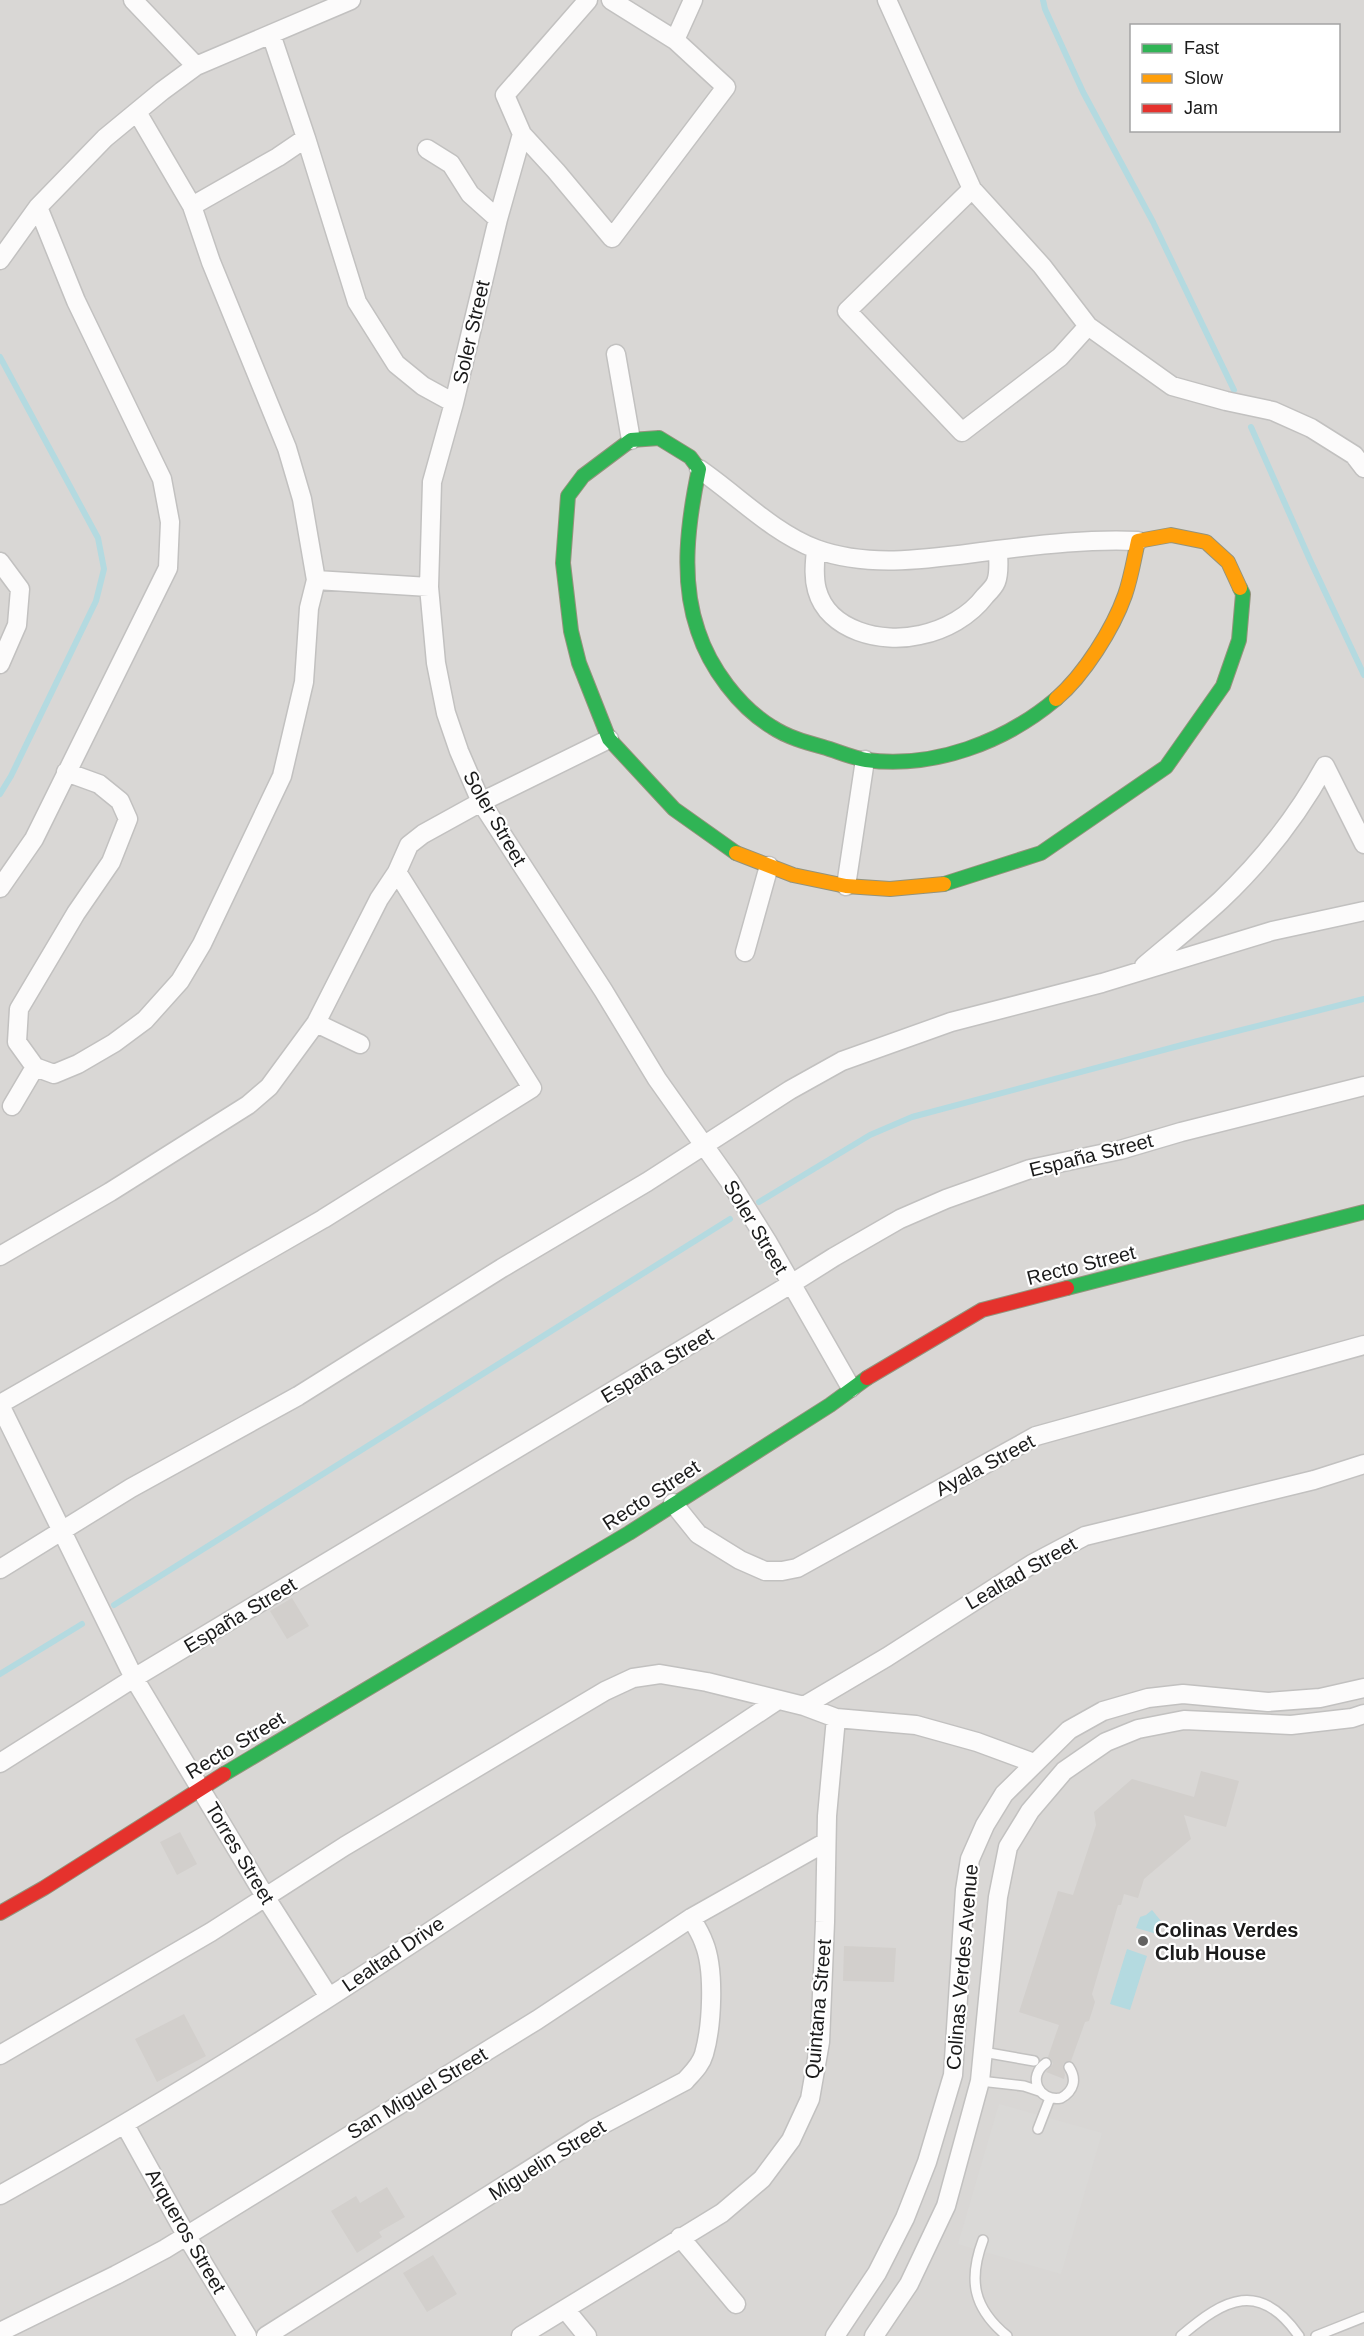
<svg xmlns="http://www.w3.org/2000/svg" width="1364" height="2336" font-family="Arial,sans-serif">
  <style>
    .residential { fill: #d9d7d5; fill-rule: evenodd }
    .parking { fill: #dad9d7 }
    .water { fill: #b4dae0 }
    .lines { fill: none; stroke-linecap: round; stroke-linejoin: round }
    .stream { stroke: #b4dae0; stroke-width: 6 }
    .building { fill: #d2cfcc }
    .lane-casing { stroke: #c2c1c0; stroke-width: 12 }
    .street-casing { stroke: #c2c1c0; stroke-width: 21 }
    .fast-casing { stroke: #94937c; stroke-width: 16 }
    .slow-casing { stroke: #94937c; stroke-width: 16 }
    .jam-casing { stroke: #94937c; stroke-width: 16 }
    .lane { stroke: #fcfbfb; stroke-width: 9 }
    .street { stroke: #fcfbfb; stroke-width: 18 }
    .fast { stroke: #30b455; stroke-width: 14 }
    .slow { stroke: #ff9f0a; stroke-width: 14 }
    .jam { stroke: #e5322d; stroke-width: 14 }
    .poi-dot { fill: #636261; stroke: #fff; stroke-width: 2 }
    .labels { text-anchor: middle; stroke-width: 4.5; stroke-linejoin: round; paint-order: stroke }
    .street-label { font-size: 20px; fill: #1b1b1b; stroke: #fff }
    .poi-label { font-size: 20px; font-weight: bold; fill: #1b1b1b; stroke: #fff; text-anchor: start }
  </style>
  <rect width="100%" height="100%" fill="#eae7e4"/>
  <path class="residential" d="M0,0h1364v2336h-1364zM1132,26h206v104h-206z"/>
  <path class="parking" d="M999,2104l103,29 -41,141 -103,-30z"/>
  <path class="water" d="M1152,1910l9,11 -4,13 -21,-6 4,-11 6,-2z
    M1127,1949l20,7 -17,54 -20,-6z"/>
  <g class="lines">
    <path class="stream" d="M1043,0l2,9 38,83 70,130 81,168
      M0,357l98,181 6,31 -8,32 -85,175 -11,18
      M1251,427l59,133 54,115
      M759,1202l111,-67 42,-18 270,-72 182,-46
      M114,1605l616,-386
      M0,1674l82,-50"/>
  </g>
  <path class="building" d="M292,1598l17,28 -22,13 -17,-28z
    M1201,1771l38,10 -13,46 -42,-12 7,24 -47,40 -6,19 -14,-4 -3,11h-3l-26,89 3,8 -6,19 -4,1 -14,39 -8,3 2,11 -1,4 -18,-7 7,-8 -2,-5 -3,-2 11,-32 -40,-13 39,-121 15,4 23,-70 -2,-13 38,-33 62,18z
    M180,1832l17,32 -20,11 -17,-33z
    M844,1946l52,2 -2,34 -51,-1z
    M184,2014l22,42 -49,26 -22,-43z
    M387,2187l18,30 -26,15 3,5 -25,16 -26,-42 25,-15 4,7z
    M433,2255l24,39 -30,18 -24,-39z"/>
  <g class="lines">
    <defs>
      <path id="lane" d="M983,2052l51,9
        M1046,2063c-19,13 -8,39 15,35 13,-7 16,-19 8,-31
        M980,2081l44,5 15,5
        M1038,2129l12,-31
        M983,2240c-15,40 -10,68 24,96
        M1181,2336c44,-38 79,-56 118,0
        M1316,2336l48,-19"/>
      <path id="street" d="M133,0l63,66
        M588,0l-83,95 17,39 34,37 56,67 114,-151 -51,-47 -64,-40
        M887,0l85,189 70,77 46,60 84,60 54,15 47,10 38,17 43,27 10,13
        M271,34l35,104 51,164 39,62 27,22 31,17
        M675,40l18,-40
        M522,134l-24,85 -44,184 -22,79 -3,105 7,76 10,50 13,38 22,51 122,188 54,89 73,103 37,59 84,147
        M427,149l24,15 19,30 28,25
        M972,189l-125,122 115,121 98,-75 28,-31
        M192,206l86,-49 28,-19
        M0,260l38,-53 67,-69 57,-47 34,-25 155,-66
        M616,354l15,86
        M699,469c38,26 73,63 117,80 57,21 123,8 181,1 48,-6 92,-11 141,-9
        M816,549c-1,13 -3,27 1,41 11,41 65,54 103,45 25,-5 50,-19 65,-39 4,-4 9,-9 11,-14 4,-10 2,-22 2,-32
        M0,562l20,27 -3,36 -17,39
        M316,580l113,7
        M66,772l33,12 21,17 8,18 -17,43 -35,51 -57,96 -2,33 18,25 19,7 24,-10 36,-21 31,-23 35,-39 22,-37 80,-168 22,-94 5,-74 7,-28 -14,-81 -15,-51 -76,-186 -19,-56 -55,-94
        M846,886l19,-126
        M0,888l34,-49 134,-271 2,-46 -8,-43 -86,-178 -38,-94
        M745,952l24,-86
        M1144,966c26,-22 52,-43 77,-66 41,-39 77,-85 104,-134l39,78
        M316,1023l44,21
        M12,1106l23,-39
        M0,1256l110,-64 138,-87 21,-18 47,-64 63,-124 18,-27 12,-27 14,-11 58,-32 128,-63
        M0,1404l323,-185 209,-131 -135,-216
        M0,1405l134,273 132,220 63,99
        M673,1503l25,31 42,26 25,11h17l15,-3 239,-132 328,-91
        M0,1569l131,-81 167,-92 204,-128 145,-86 143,-92 52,-29 109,-39 151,-39 170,-52 92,-20
        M804,1706l83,-49 145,-93 53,-28 229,-56 50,-16
        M0,1763l134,-85 657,-394 43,-27 66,-38 46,-20 84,-30 90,-19 61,-18 183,-46
        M0,2055l211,-123 134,-86 260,-155 28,-13 27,-4 47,8 97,24 32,12 80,7 61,17 57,21
        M125,2125l61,110 61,101
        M0,2195c269,-148 522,-326 778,-495
        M680,2237l56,67
        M565,2309l22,27
        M0,2332l116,-57 49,-26 372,-229 154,-102 135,-76
        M266,2336l328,-207 91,-48c7,-8 16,-16 19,-27 8,-28 11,-84 0,-111 -3,-9 -8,-17 -13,-25
        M521,2336l201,-123 40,-34 29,-39 19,-41 10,-57 5,-120 2,-106 9,-98
        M835,2336l42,-63 28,-55 22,-56 26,-87 12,-185 5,-31 15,-34 19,-31 65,-64 34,-19 45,-13 35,-4 85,8 52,-4 44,-10
        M874,2336l35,-52 37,-78 34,-125 18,-184 10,-50 22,-36 34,-40 42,-29 32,-13 46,-9 107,5 61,-7 12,-4"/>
      <path id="fast" d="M659,438l31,19 9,12c-11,52 -19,111 -1,162 12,37 41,76 74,96 15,10 33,15 51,20 14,4 29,11 43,13 68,9 139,-18 190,-61
        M659,438l-28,2 -48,36 -15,20 -5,67 8,68 8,32 30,76 65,70 62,44
        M944,884l97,-31 125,-86 57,-81 16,-46 4,-46 -3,-6
        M1067,1288l297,-76
        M224,1774l405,-241 201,-128 37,-27"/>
      <path id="slow" d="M1056,699c28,-24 57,-70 69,-104 6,-17 9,-36 13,-54l33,-6 35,7 22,20 12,26
        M736,853l57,22 53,11 44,3 54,-5"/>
      <path id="jam" d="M867,1378l115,-68 85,-22
        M0,1913l44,-25 180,-114"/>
    </defs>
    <use href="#lane" class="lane-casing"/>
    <use href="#street" class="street-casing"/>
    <use href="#fast" class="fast-casing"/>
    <use href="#slow" class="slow-casing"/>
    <use href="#jam" class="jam-casing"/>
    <use href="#lane" class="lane"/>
    <use href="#street" class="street"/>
    <use href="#fast" class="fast"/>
    <use href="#slow" class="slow"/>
    <use href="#jam" class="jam"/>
  </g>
  <circle class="poi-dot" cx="1143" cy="1941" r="6"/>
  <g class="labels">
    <g class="street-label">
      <text transform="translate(471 332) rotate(-77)" y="7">Soler Street</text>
      <text transform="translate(495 818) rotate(60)" y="7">Soler Street</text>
      <text transform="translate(1091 1155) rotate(-14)" y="7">España Street</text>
      <text transform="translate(756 1227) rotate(59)" y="7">Soler Street</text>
      <text transform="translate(1081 1265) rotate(-14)" y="7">Recto Street</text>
      <text transform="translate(657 1365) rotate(-31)" y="7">España Street</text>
      <text transform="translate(985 1465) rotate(-28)" y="7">Ayala Street</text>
      <text transform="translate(651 1495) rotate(-33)" y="7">Recto Street</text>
      <text transform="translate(1021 1573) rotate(-30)" y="7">Lealtad Street</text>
      <text transform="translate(240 1615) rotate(-31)" y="7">España Street</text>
      <text transform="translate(235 1745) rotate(-31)" y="7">Recto Street</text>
      <text transform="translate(240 1853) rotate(59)" y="7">Torres Street</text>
      <text transform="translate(393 1954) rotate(-34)" y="7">Lealtad Drive</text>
      <text transform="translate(962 1967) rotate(-85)" y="7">Colinas Verdes Avenue</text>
      <text transform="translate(818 2009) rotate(-85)" y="7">Quintana Street</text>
      <text transform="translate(417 2093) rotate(-31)" y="7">San Miguel Street</text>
      <text transform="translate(547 2160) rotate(-32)" y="7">Miguelin Street</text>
      <text transform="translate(186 2231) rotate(60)" y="7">Arqueros Street</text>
    </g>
    <g class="poi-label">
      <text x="1155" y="1937">Colinas Verdes<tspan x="1155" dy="23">Club House</tspan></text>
    </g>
  </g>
  <rect x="1130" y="24" width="210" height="108" fill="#ffffff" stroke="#a4a4a4" stroke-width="1.5"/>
  <rect x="1142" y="44" width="30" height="9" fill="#30b455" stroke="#a4a4a4" stroke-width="1.5"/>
  <text x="1184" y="54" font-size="18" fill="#1b1b1b">Fast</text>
  <rect x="1142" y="74" width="30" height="9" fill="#ff9f0a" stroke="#a4a4a4" stroke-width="1.5"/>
  <text x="1184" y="84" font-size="18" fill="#1b1b1b">Slow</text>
  <rect x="1142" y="104" width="30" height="9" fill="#e5322d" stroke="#a4a4a4" stroke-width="1.5"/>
  <text x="1184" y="114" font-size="18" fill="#1b1b1b">Jam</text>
</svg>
